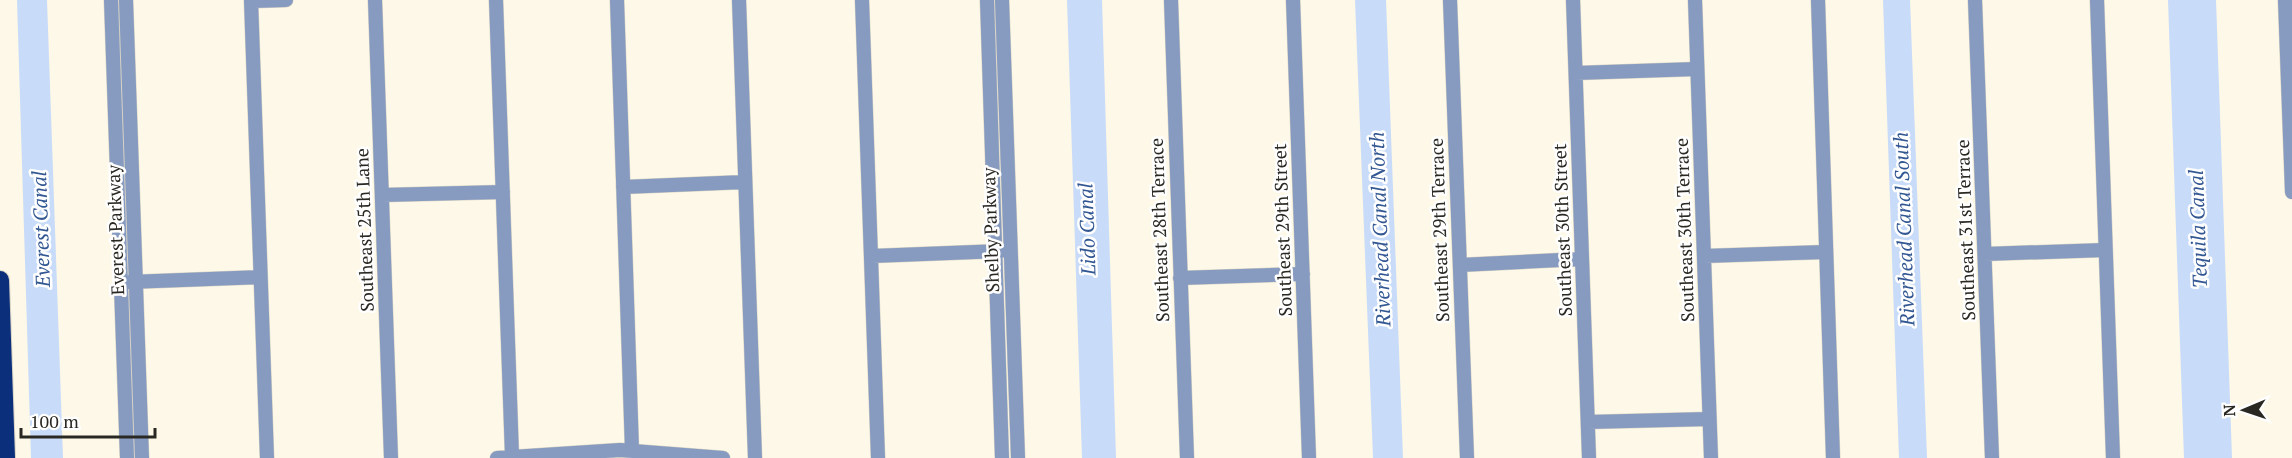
<svg xmlns="http://www.w3.org/2000/svg" width="2292" height="458" font-family="'PT Serif',serif">
  <style>
    .water { fill: #c8dbf9 }
    .lines { fill: none; stroke-linecap: round; stroke-linejoin: round }
    .minor-casing { stroke: #d7d3c4; stroke-width: 15 }
    .highway-casing { stroke: #d7d3c4; stroke-width: 20 }
    .minor { stroke: #879bc1; stroke-width: 14 }
    .highway { stroke: #0c2f7b; stroke-width: 18 }
    .labels { text-anchor: middle; stroke-width: 5; stroke-linejoin: round; paint-order: stroke }
    .street-label { font-size: 18px; fill: #2a2822; stroke: #fff }
    .water-label { font-size: 20px; font-style: italic; fill: #325792; stroke: #fff }
  </style>
  <rect width="100%" height="100%" fill="#fdf8e7"/>
  <path class="water" d="M17,0h30l16,458h-32z
    M1067,0h35l14,458h-34z
    M1355,0h31l17,458h-30z
    M1883,0h27l17,458h-28z
    M2168,0h48l16,458h-48z"/>
  <g class="lines">
    <defs>
      <path id="minor" d="M111,0l16,458
        M126,0l16,458
        M251,0l16,458
        M375,0l16,458
        M496,0l16,456
        M617,0l15,450
        M739,0l16,458
        M862,0l16,458
        M987,0l15,458
        M1002,0l16,458
        M1171,0l16,458
        M1293,0l16,458
        M1450,0l17,458
        M1573,0l16,458
        M1695,0l16,458
        M1818,0l15,458
        M1975,0l17,458
        M2097,0l16,458
        M2285,0l7,192
        M251,1l35,-1
        M1576,73l121,-4
        M623,187l122,-5
        M382,195l121,-3
        M1985,254l120,-4
        M872,256l129,-5
        M1704,256l122,-4
        M1460,265l121,-6
        M1180,278l123,-4
        M129,282l131,-5
        M1588,422l121,-3
        M497,458l123,-8 103,8"/>
      <path id="highway" d="M0,280l6,178"/>
    </defs>
    <use href="#minor" class="minor-casing"/>
    <use href="#highway" class="highway-casing"/>
    <use href="#minor" class="minor"/>
    <use href="#highway" class="highway"/>
  </g>
  <g class="labels">
    <g class="street-label">
      <text transform="translate(116 230) rotate(-92)" y="6">Everest Parkway</text>
      <text transform="translate(365 230) rotate(-92)" y="6">Southeast 25th Lane</text>
      <text transform="translate(991 230) rotate(-92)" y="6">Shelby Parkway</text>
      <text transform="translate(1160 230) rotate(-92)" y="6">Southeast 28th Terrace</text>
      <text transform="translate(1283 230) rotate(-92)" y="6">Southeast 29th Street</text>
      <text transform="translate(1440 230) rotate(-92)" y="6">Southeast 29th Terrace</text>
      <text transform="translate(1563 230) rotate(-92)" y="6">Southeast 30th Street</text>
      <text transform="translate(1685 230) rotate(-92)" y="6">Southeast 30th Terrace</text>
      <text transform="translate(1966 230) rotate(-92)" y="6">Southeast 31st Terrace</text>
    </g>
    <g class="water-label">
      <text transform="translate(41 229) rotate(-92)" y="7">Everest Canal</text>
      <text transform="translate(1087 229) rotate(-92)" y="7">Lido Canal</text>
      <text transform="translate(1380 229) rotate(-92)" y="7">Riverhead Canal North</text>
      <text transform="translate(1904 229) rotate(-92)" y="7">Riverhead Canal South</text>
      <text transform="translate(2198 229) rotate(-92)" y="7">Tequila Canal</text>
    </g>
  </g>
  <g transform="translate(2244 410) rotate(268)" stroke="#ffffff" stroke-width="4.5" paint-order="stroke">
  <path d="M0-4.5L10 22L0 15L-10 22Z" fill="#2a2822"/>
  <text y="-9" font-size="16" font-weight="bold" text-anchor="middle" fill="#2a2822">N</text>
  </g>
  <path d="M21 428v9h134v-9" fill="none" stroke="#2a2822" stroke-width="3"/>
  <text x="30" y="428" font-size="18" fill="#2a2822" stroke="#ffffff" stroke-width="4.5" paint-order="stroke">100 m</text>
</svg>
